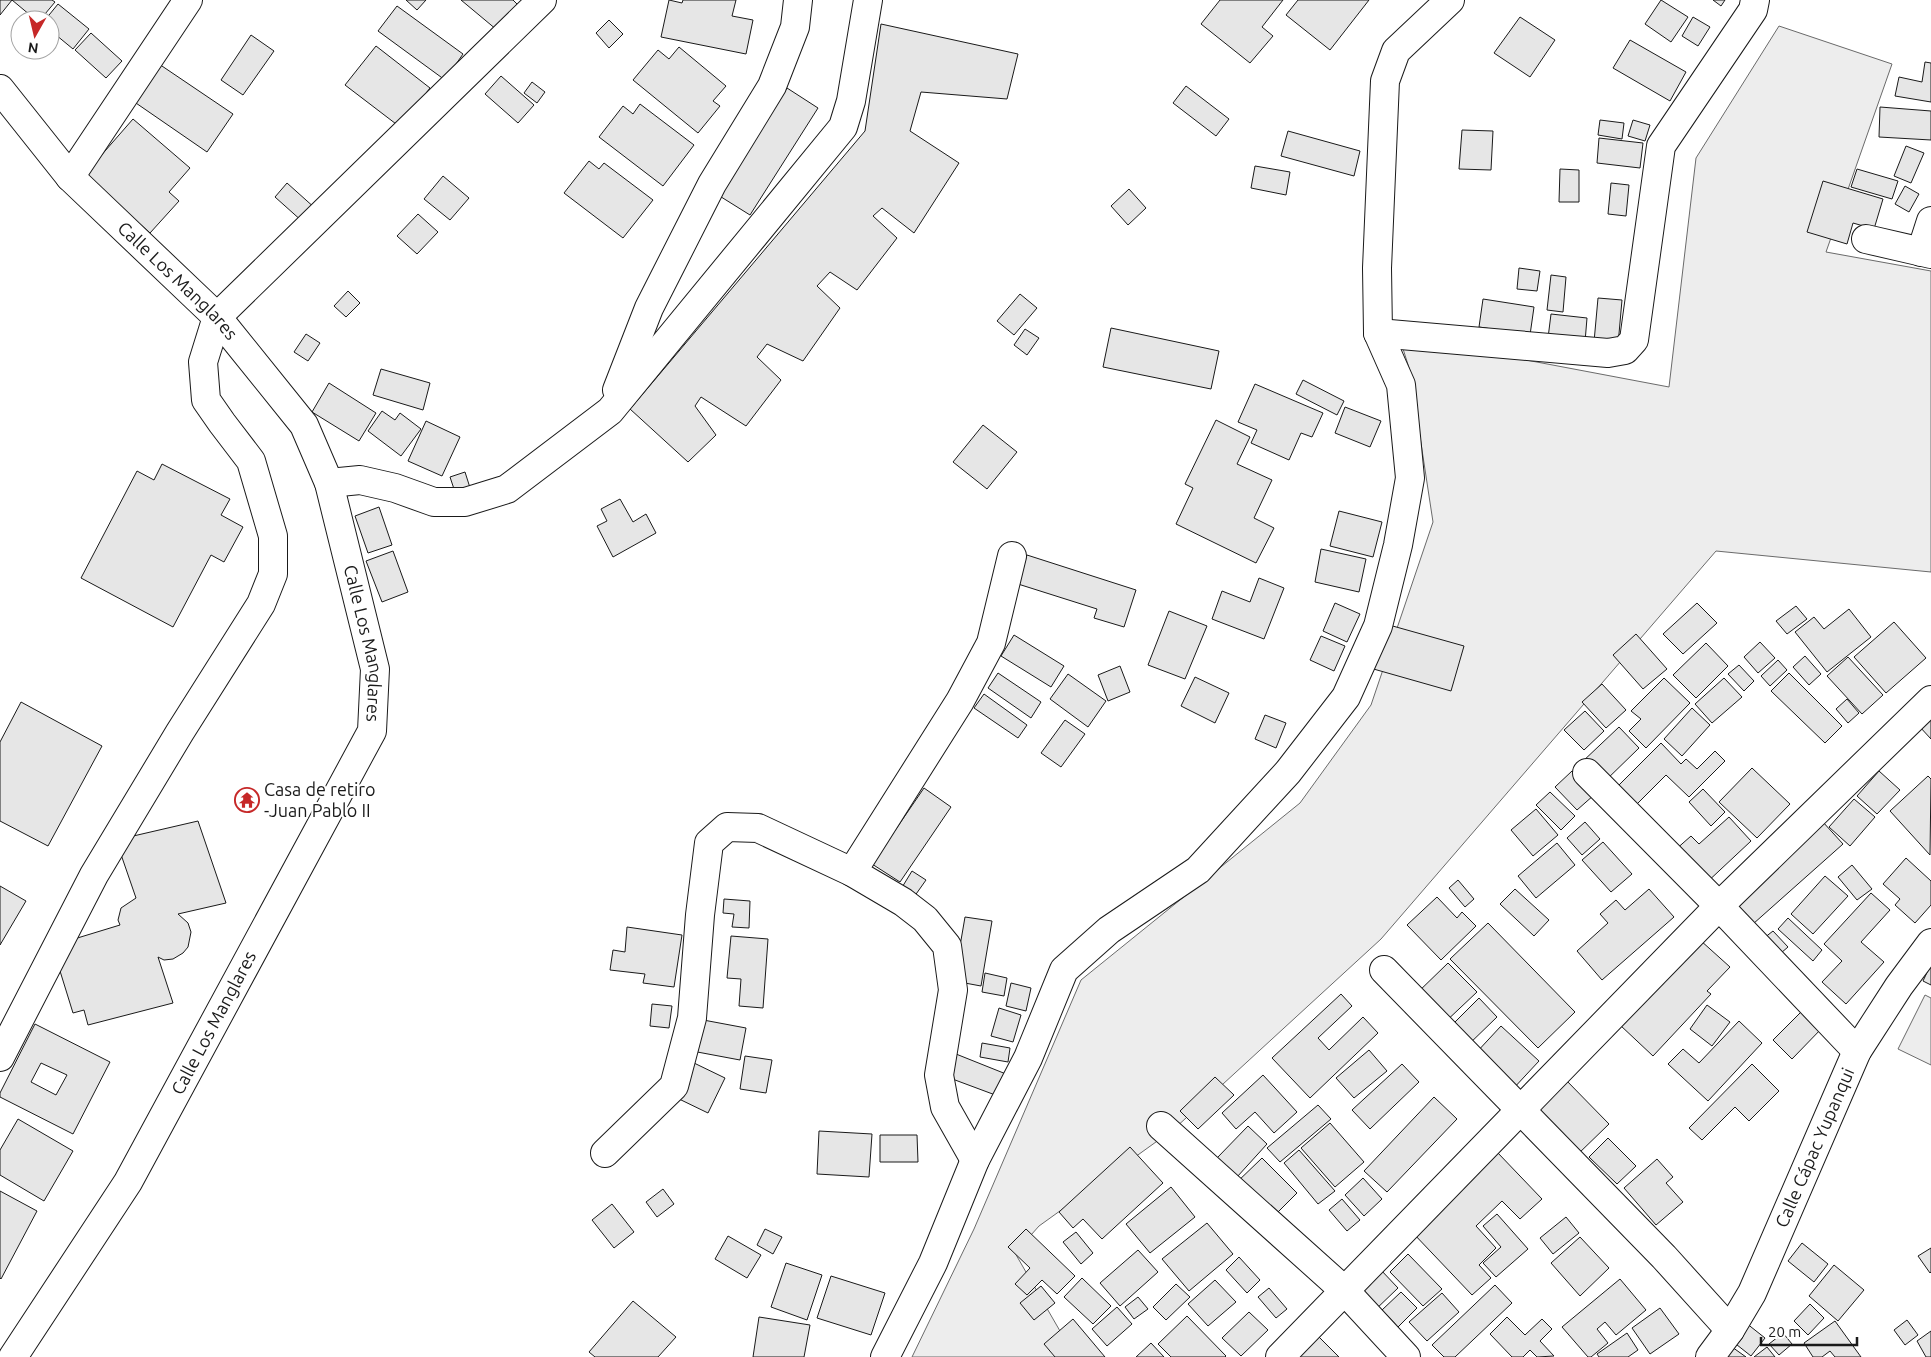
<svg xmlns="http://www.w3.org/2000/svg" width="1931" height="1357" font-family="Ubuntu,sans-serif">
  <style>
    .green { fill: #ededed; stroke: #6a6a6a }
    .building { fill: #e6e6e6; stroke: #1a1a1a; fill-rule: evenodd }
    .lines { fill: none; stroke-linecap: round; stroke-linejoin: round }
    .minor-casing { stroke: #1a1a1a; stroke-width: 30 }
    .minor { stroke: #fff; stroke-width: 28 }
    .labels { text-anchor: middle; stroke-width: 4; stroke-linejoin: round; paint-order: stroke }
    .street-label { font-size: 18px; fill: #1a1a1a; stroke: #fff }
    .poi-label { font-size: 18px; fill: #1a1a1a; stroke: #fff; text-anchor: start }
  </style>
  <rect width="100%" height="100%" fill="#fff"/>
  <path class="green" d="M1779,26l113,38 -66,188 105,19v301l-215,-21 -335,388 -207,190 -135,97 -24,27 60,104h-163l62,-128 107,-249 219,-177 71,-98 62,-183 -23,-151 -11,-35 270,51 27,-229z
    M1925,995l6,3v67l-33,-16z"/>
  <path class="building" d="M0,0h52l3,2 -15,18h-4l-24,-20 -12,15z
    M406,0h20l-9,10z
    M461,0h52l5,5 -21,25z
    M669,0l13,3 1,-3h53l-4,16 21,4 -7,34 -85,-17z
    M1220,0h63l-21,27 11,9 -23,27 -49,-39z
    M1298,0h71l-39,50 -44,-35z
    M1661,0l27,17 -17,25 -26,-18z
    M1713,0h12l-4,6z
    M58,4l31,25 -16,20 -23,-19v-10h-5z
    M397,6l66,48 -18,26 -67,-49z
    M1520,17l35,23 -25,37 -36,-24z
    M1693,17l17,10 -12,19 -16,-10z
    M609,20l14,14 -14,14 -13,-15z
    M881,24l137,30 -11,45 -86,-7 -11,39 49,32 -45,70 -32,-25 -9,8 24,22 -40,52 -27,-18 -13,14 23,22 -37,53 -36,-17 -10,13 24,23 -35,46 -45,-29 -6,9 21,29 -28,27 -58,-53 235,-278z
    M91,33l31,28 -16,17 -31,-28z
    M251,35l23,16 -31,44 -22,-15z
    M1630,40l56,32 -16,29 -57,-33z
    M376,46l54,42 -30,39 -55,-42z
    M679,47l47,39 -13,15 7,5 -22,27 -65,-53 25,-30 11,9z
    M1925,62l6,1v39l-36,-6 4,-19 23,5z
    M159,64l74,50 -26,38 -74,-51z
    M501,76l33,29 -16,18 -33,-29z
    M532,82l13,10 -8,11 -13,-10z
    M1186,86l43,33 -13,17 -43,-33z
    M787,88l31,20 -68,107 -32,-20z
    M640,104l54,41 -31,41 -64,-49 24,-31 10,8z
    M1880,107l51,4v29l-52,-3z
    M133,119l57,49 -21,24 10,9 -29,32 -66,-58z
    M1600,120l24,3 -2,16 -24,-4z
    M1633,120l17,5 -5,16 -17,-5z
    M1462,130l31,1 -2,39 -32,-1z
    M1288,131l72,20 -6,25 -73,-20z
    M1599,138l44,5 -3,25 -43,-5z
    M1906,146l18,7 -13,30 -17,-7z
    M589,161l10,8 5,-6 49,37 -30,38 -59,-45z
    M1255,166l35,6 -4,23 -35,-7z
    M1560,169l19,1v32h-20z
    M1857,169l41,12 -6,18 -41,-12z
    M443,176l26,22 -19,22 -26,-21z
    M1823,181l60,18 -9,30 -21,-6 -6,21 -40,-12z
    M287,183l29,26 -13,13 -28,-25z
    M1611,183l18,2 -3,31 -18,-2z
    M1905,186l14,8 -10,18 -14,-8z
    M1129,189l17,19 -18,17 -17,-19z
    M418,214l20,18 -21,22 -20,-18z
    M1519,268l21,3 -3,20 -20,-2z
    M1551,275l15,2 -3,35 -16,-2z
    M348,291l12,12 -14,14 -12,-11z
    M1020,294l17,14 -23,27 -17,-14z
    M1598,298l24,2 -4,45 -24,-3z
    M1483,299l51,8 -4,28 -51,-8z
    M1551,314l36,4 -2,24 -37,-4z
    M1111,328l108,23 -8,38 -108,-22z
    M1025,329l14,9 -12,17 -13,-10z
    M306,334l14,9 -12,18 -14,-9z
    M381,369l49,14 -7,27 -50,-15z
    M1303,380l41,21 -7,14 -41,-21z
    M329,383l47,30 -17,28 -47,-29z
    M1255,384l68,29 -11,24 -11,-4 -12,27 -38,-17 6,-13 -19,-8z
    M1345,407l36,14 -11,26 -35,-14z
    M382,411l13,9 5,-7 21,16 -20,27 -33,-25z
    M1216,420l34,17 -13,27 35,16 -18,38 20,10 -18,35 -80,-39 17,-36 -8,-4z
    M426,421l34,16 -18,39 -34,-15z
    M983,425l34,27 -30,37 -34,-27z
    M162,464l68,35 -9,16 22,12 -19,35 -13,-7 -38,72 -92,-49 56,-107 17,9z
    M465,472l7,22 -15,4 -7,-21z
    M620,499l13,23 13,-8 10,19 -43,24 -16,-31 10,-5 -6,-12z
    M379,507l13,38 -24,8 -13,-37z
    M1339,511l43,11 -9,35 -43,-11z
    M1321,549l45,10 -7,33 -44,-10z
    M393,551l15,41 -26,10 -16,-41z
    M1027,555l109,35 -12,37 -30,-9 3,-9 -79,-25z
    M1259,578l25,10 -20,51 -52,-20 10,-28 28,11z
    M1335,603l25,11 -13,28 -24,-11z
    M1697,603l20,20 -34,31 -20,-20z
    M1796,606l11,13 -20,15 -11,-13z
    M1849,609l22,28 -44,35 -32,-40 19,-15 10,12z
    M1169,611l38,15 -22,53 -37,-14z
    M1894,622l32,36 -40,35 -32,-36z
    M1382,623l82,23 -13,45 -81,-23z
    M1636,634l31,35 -24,20 -30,-34z
    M1014,635l50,31 -13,21 -50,-31z
    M1321,636l24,10 -11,25 -24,-11z
    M1760,642l15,16 -17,15 -14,-16z
    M1706,643l22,23 -32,32 -23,-23z
    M1805,656l16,18 -12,11 -16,-18z
    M1848,657l35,38 -21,19 -35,-38z
    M1778,660l9,10 -17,16 -9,-10z
    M1739,665l15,16 -10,10 -16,-17z
    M1120,666l10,26 -22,9 -10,-26z
    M998,673l43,29 -10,16 -43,-30z
    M1789,673l53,53 -17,17 -54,-52z
    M1068,674l38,27 -18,26 -38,-28z
    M1195,677l34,16 -14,30 -34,-17z
    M1664,678l26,25 -44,45 -17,-17 12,-12 -10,-8z
    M1724,678l18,19 -30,26 -17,-19z
    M1602,684l24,26 -20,18 -24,-26z
    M984,694l43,31 -9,13 -44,-30z
    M1847,699l12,14 -11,10 -12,-14z
    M21,702l81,44 -54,100 -48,-25v-79z
    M1692,708l18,17 -28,31 -18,-17z
    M1585,711l19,20 -20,19 -20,-20z
    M1265,715l21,8 -10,25 -21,-9z
    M1931,715v24l-12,-13z
    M1065,720l20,14 -24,33 -20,-14z
    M1619,727l20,21 -37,36 -21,-21z
    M1661,743l20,21 5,-5 11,10 18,-18 10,10 -36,36 -23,-22 -30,30 -25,-12z
    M1752,768l38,36 -33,34 -38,-36z
    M1572,771l22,24 -17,15 -22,-23z
    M1879,771l21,19 -23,24 -20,-18z
    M1928,776l3,3 -1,76 -40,-44z
    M924,788l27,19 -51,75 -28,-18z
    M1703,789l22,23 -14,14 -22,-24z
    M1550,792l25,24 -14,14 -25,-25z
    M1854,799l21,18 -25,29 -21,-19z
    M1536,809l22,26 -25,21 -22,-26z
    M1729,817l22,24 -47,44 -30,-34 17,-15 8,8z
    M198,821l28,82 -48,11 10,9 3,9 -3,15 -5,6 -10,6 -9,1 -6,-3 15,46 -85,22 -4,-15 -11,3 -17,-55 5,-15 59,-18 -2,-5 3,-12 15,-10 -20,-58z
    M1822,821l21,23 -99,88 -21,-23z
    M1585,822l15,17 -18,16 -15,-17z
    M1603,842l29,32 -21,18 -29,-32z
    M1557,843l18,22 -39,33 -18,-22z
    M1906,858l25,23v24l-16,18 -20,-18 5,-6 -17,-15z
    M1852,865l20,24 -15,11 -19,-23z
    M912,871l14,9 -12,17 -13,-8z
    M1825,876l23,20 -35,38 -22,-20z
    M1458,880l16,19 -9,8 -16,-19z
    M0,886l26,15 -26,44z
    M1515,889l34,31 -15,16 -34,-32z
    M1649,889l25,28 -72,63 -25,-29 31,-28 -8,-9 16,-14 9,10z
    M1871,893l19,17 -29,32 23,20 -38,42 -24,-22 20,-21 -18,-17z
    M1437,897l20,21 5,-6 14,14 -35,34 -34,-35z
    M724,899l26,2 -1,27 -17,-1 2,-13 -11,-1z
    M965,917l27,4 -11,65 -27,-5z
    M1788,918l34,32 -9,11 -35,-32z
    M1488,923l87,89 -37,36 -88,-89z
    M627,927l55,8 -8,52 -31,-4 2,-9 -35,-4 3,-20 12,2z
    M1773,931l15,16 -14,12 -15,-17z
    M731,936l37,3 -5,69 -24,-2 2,-27 -14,-1z
    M1700,940l30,27 -23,24 4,3 -58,62 -33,-31z
    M1448,963l29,29 -35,33 -28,-29z
    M1931,964v21l-8,-4z
    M985,973l22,5 -3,18 -22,-4z
    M1011,983l20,5 -5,23 -20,-5z
    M1341,994l11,12 -34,32 11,12 34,-33 15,16 -68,65 -38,-40z
    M1479,998l18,19 -32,31 -18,-18z
    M652,1004l20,2 -3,22 -19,-2z
    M1707,1005l23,17 -18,24 -22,-17z
    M999,1008l22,7 -8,27 -22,-6z
    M1805,1008l19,18 -32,33 -19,-19z
    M698,1019l48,9 -6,32 -48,-9z
    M1739,1021l23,22 -54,58 -40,-37 15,-15 16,14z
    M35,1024l75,38 -37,72 -73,-37v-4zM41,1063l26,12 -11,20 -25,-13z
    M1501,1026l38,35 -27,29 -37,-36z
    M982,1043l28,5 -2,14 -28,-5z
    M1369,1050l18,21 -33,27 -18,-20z
    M956,1054l50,20 -8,22 -51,-19z
    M745,1056l27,4 -6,33 -26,-4z
    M694,1063l31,15 -17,35 -31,-15z
    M1402,1064l17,18 -49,47 -18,-19z
    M1752,1064l27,27 -30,30 -14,-14 -33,33 -13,-12z
    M1263,1075l34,37 -23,21 -19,-21 -19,17 -14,-16z
    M1215,1077l19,18 -36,34 -18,-18z
    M1564,1078l45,46 -33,32 -45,-46z
    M1434,1097l23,22 -70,73 -23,-21z
    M1318,1105l13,14 -51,43 -13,-14z
    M18,1119l55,32 -29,50 -44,-26v-25z
    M1330,1123l34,39 -29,25 -34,-39z
    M1248,1126l19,18 -30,33 -20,-19z
    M819,1131l53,3 -3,43 -52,-3z
    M880,1135h37l1,27h-38z
    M1608,1138l28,28 -19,18 -28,-27z
    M1130,1147l33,36 -61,56 -19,-20 -10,9 -14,-16z
    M1299,1150l36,41 -17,13 -34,-41z
    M1497,1152l45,47 -22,20 -18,-18 -26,25 20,22 -17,17 12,13 -19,17 -60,-63z
    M1262,1158l35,35 -22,22 -41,-30z
    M1657,1159l16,18 -7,6 17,19 -27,23 -32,-37z
    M1363,1178l19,21 -18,17 -19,-21z
    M1171,1187l24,30 -45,36 -24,-29z
    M663,1189l11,15 -17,13 -11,-15z
    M0,1191l37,20 -36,68 -1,-1z
    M1342,1199l18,21 -13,11 -18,-21z
    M612,1204l22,28 -20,16 -22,-28z
    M1497,1214l31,35 -32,28 -13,-14 18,-16 -18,-21z
    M1566,1217l13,16 -26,21 -13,-16z
    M1207,1223l26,31 -44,37 -27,-32z
    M765,1229l17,8 -9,17 -16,-9z
    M1026,1229l49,47 -18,18 -15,-14 -15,15 -12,-11 15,-16 -22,-21z
    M1076,1232l17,21 -12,11 -18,-22z
    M728,1236l33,19 -14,23 -32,-19z
    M1580,1237l29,31 -29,28 -29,-33z
    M1802,1243l26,21 -14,18 -26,-21z
    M1931,1248v24l-1,1 -12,-17z
    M1138,1250l20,22 -38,34 -20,-23z
    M1408,1254l34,35 -19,17 -33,-34z
    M1239,1257l21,23 -13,13 -21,-23z
    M786,1263l36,12 -15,45 -36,-13z
    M1834,1265l30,25 -26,31 -29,-25z
    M1380,1269l18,19 -25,24 -18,-20z
    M831,1276l54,17 -14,42 -54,-17z
    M1082,1278l29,28 -18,18 -29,-27z
    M1620,1279l26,31 -30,25 -11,-13 -8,7 11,14 -17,14h-3l-26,-30z
    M1215,1280l21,22 -28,24 -20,-22z
    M1176,1284l14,13 -24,23 -13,-13z
    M1495,1285l17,18 -57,54h-11l-12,-12z
    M1041,1286l14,17 -21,17 -14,-17z
    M1269,1288l18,21 -11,9 -18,-21z
    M1401,1292l16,16 -19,19 -16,-17z
    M1442,1293l17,19 -32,29 -18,-19z
    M1138,1297l10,12 -14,10 -9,-12z
    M633,1301l43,36 -18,20h-63l-6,-5z
    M1810,1304l14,14 -16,17 -14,-14z
    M1117,1307l15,17 -25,22 -15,-17z
    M1660,1308l19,26 -29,20 -18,-26z
    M1249,1312l19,18 -27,26 -19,-18z
    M1187,1316l39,40 -1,1h-54l-13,-13z
    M759,1317l51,8 -6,32h-51z
    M1507,1317l18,18 17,-16 10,10 -12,12 14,15 -17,1 -7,-7 -7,7h-11l-22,-23z
    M1073,1319l32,38h-50l-11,-13z
    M1741,1319l24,19 -14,18 -24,-19z
    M1907,1320l11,15 -13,10 -11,-15z
    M1835,1321l26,36h-26l-5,-6 -8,6h-9l-9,-14z
    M1931,1331v26h-5l-9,-16z
    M1627,1333l11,17 -10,7h-29l-2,-3z
    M1783,1333l9,11 -13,11 -10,-11z
    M1318,1336l21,21h-42z
    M1725,1342l21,15h-31z
    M1151,1343l13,14h-28z
    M1767,1347l8,10h-21z"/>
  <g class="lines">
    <defs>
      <g id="minor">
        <path id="s1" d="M0,89l70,88 147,140 87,108 25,58 46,186 -3,62 -244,451 -115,175"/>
        <path d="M70,177l118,-177"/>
        <path d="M1866,239l65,15"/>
        <path d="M1921,252l10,-31"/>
        <path d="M1378,333l230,20 17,-3 9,-10 27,-194 92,-136 2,-10"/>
        <path d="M617,390l32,-82 63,-124 60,-98 23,-59 3,-27"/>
        <path d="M329,483l31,-3 35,8 39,14h31l42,-13 103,-78 233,-284 8,-26 17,-101"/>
        <path d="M1587,773l132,133 138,145"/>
        <path d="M852,872l108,-171 31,-58 21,-87"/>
        <path d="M1384,970l280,287 66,73"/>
        <path d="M0,1057l94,-182 86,-143 81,-128 12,-30v-38l-22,-75 -29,-38 -16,-23 -3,-38 14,-45 325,-317"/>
        <path d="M1161,1126l184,165 61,66"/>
        <path d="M605,1153l69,-67 18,-68 8,-103 9,-72 18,-16 31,1 94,44 51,30 22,17 22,27 6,44 -14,85 6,32 30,53"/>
        <path d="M885,1357l48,-94 42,-103 53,-102 36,-88 45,-40 89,-60 90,-98 58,-75 32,-71 20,-81 12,-67 -9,-93 -23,-52 -1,-65 8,-187 11,-30 54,-51"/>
        <path d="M1280,1357l439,-451 212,-206"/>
        <path id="s2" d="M1710,1357l20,-27 22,-37 105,-242 42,-65 32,-43"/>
      </g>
    </defs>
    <use href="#minor" class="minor-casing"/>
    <use href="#minor" class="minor"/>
  </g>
  <defs>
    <symbol id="temple-ring" viewBox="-11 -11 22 22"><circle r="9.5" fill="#fff" stroke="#c62828" stroke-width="1.5"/><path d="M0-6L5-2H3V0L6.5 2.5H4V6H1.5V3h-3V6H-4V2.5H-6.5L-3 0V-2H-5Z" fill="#c62828"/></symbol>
  </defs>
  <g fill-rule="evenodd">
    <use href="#temple-ring" x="233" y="786" width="28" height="28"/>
  </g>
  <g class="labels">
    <g class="street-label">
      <text dy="6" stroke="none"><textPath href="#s1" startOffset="262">Calle Los Manglares</textPath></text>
      <text dy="6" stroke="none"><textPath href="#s1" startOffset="682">Calle Los Manglares</textPath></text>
      <text transform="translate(214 1023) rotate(-62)" y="6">Calle Los Manglares</text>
      <text dy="6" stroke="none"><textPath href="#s2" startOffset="235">Calle Cápac Yupanqui</textPath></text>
    </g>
    <g class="poi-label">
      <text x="264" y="796">Casa de retiro<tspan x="264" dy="21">-Juan Pablo II</tspan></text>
    </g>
  </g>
  <g transform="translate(35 35) rotate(188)"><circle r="24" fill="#ffffff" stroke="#a3a3a3"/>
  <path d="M0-4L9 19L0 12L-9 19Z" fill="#c62828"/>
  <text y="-8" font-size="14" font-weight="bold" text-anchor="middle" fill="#1a1a1a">N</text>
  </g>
  <path d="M1761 1337v8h96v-8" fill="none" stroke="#1a1a1a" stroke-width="2.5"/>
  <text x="1768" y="1337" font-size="15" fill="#1a1a1a" stroke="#ffffff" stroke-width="4" paint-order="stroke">20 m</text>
</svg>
